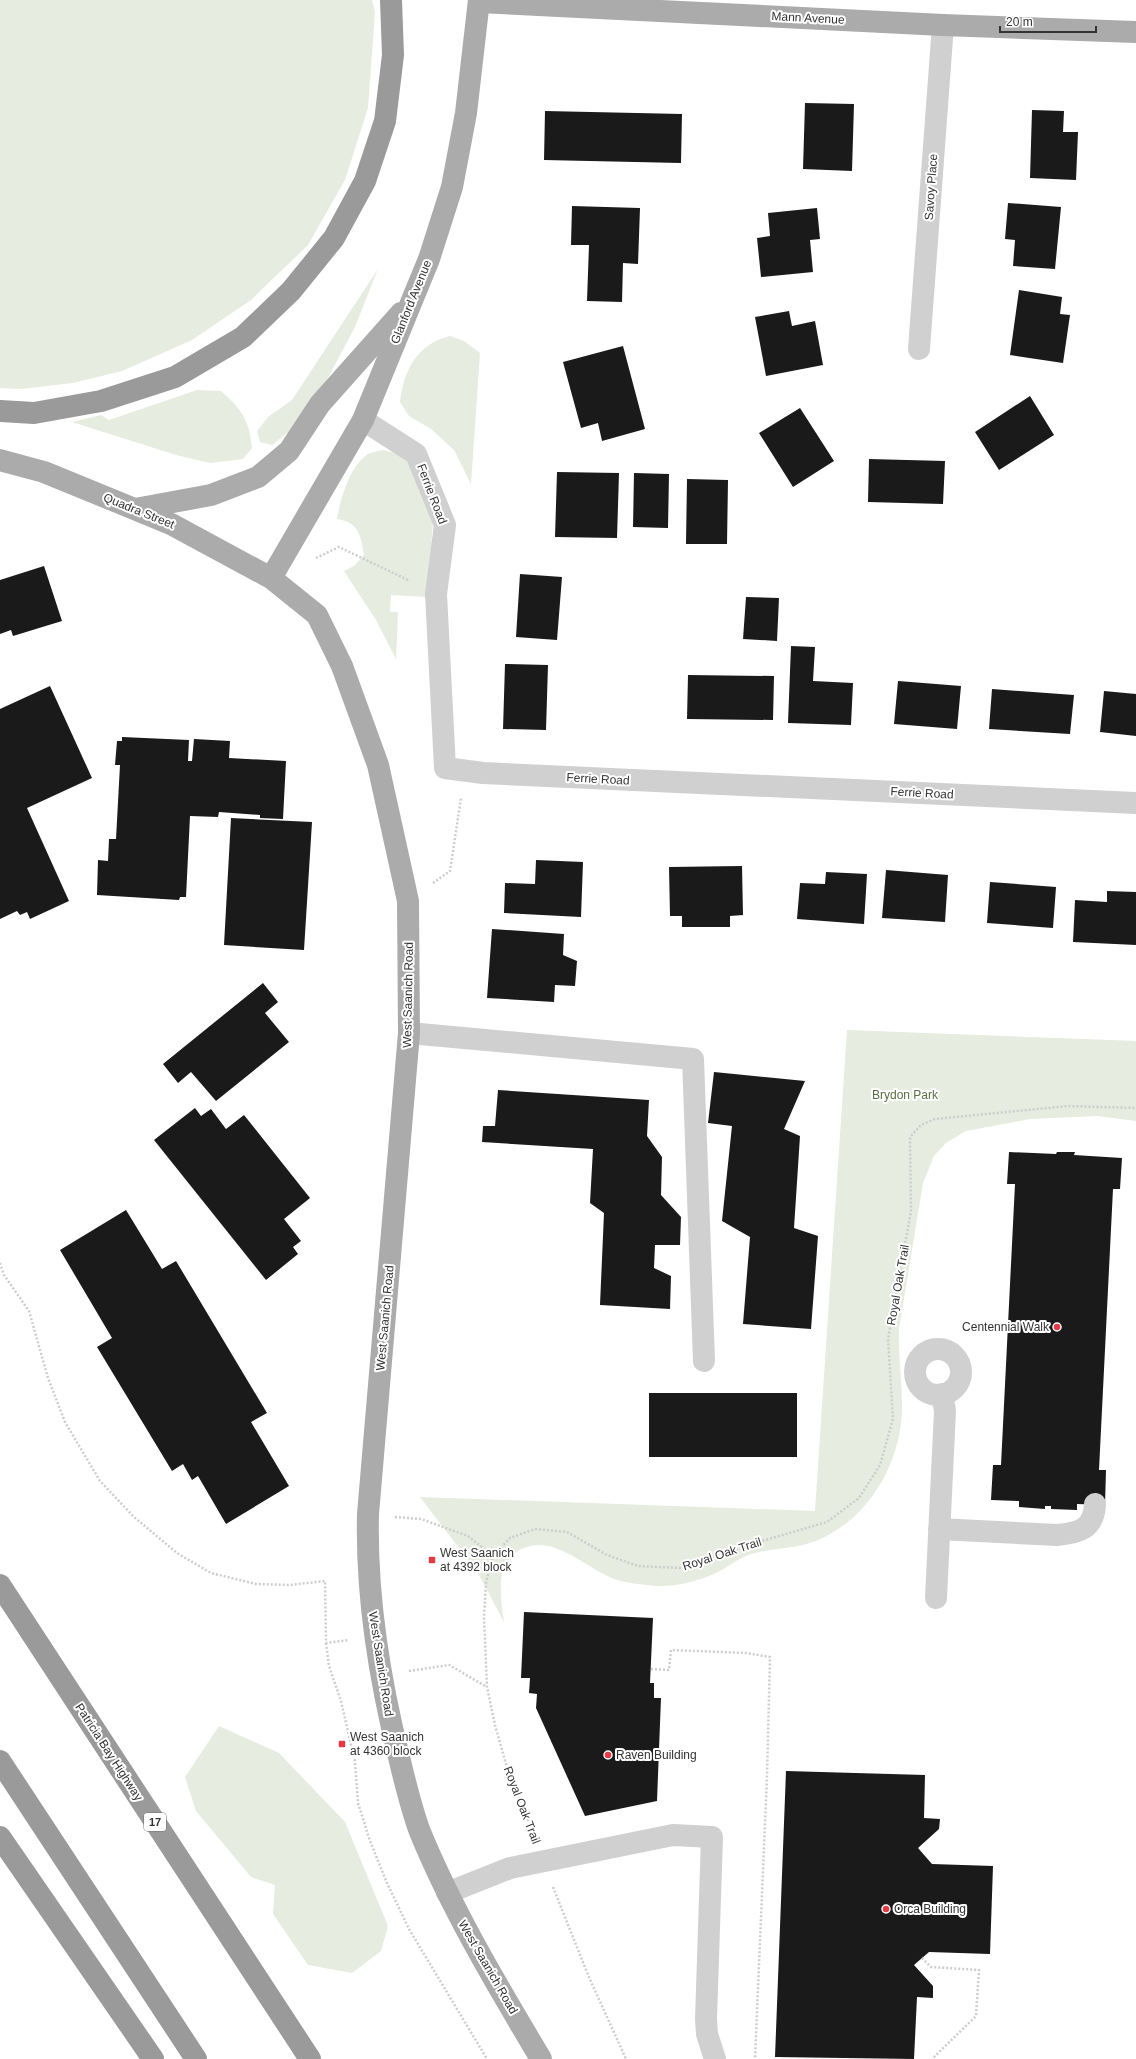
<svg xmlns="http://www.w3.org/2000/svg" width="1136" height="2059" font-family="Arial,sans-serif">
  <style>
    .green { fill: #e6ecdf }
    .building { fill: #1a1a1a }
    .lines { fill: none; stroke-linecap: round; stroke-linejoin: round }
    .path { stroke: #cdcdcd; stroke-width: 2.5; stroke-dasharray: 2 2; stroke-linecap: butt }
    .minor { stroke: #d0d0d0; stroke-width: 22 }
    .major { stroke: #ababab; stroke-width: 22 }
    .highway { stroke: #9a9a9a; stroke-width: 22 }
    .poi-dot { fill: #e63946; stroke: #fff; stroke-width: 1.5 }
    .labels { text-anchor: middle; stroke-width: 4; stroke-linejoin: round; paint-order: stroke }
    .shield { fill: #fff; stroke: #707070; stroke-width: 1 }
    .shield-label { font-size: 11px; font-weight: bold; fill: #333 }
    .street-label { font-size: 12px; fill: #333; stroke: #fff }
    .park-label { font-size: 12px; fill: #56703f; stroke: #fff }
    .poi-label { font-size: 12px; fill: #333; stroke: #fff; text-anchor: start }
  </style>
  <rect width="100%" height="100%" fill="#fff"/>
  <path class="green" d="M0,0h372l3,12 -7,96 -23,72 -37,65 -57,55 -59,40 -70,31 -49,12 -52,6 -21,-1z
    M378,269l-23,58 -34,64 -21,32 -28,22 -12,-3 -3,-11 11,-14 24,-17z
    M450,336l14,5 16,12 -9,131 -17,-34 -23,-21 -22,-13 -9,-14c4,-32 17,-58 50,-66z
    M197,390l24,1c21,19 28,28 31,57l-9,11 -33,4 -34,-8 -104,-33 29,-7 8,5z
    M383,450l21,5 30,56 -7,86 -36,-2 -1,17h8l-2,47 -20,-39 -32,-49 10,-5 10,-11c-3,-19 -5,-33 -27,-36 4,-21 12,-52 31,-65 4,-2 10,-3 15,-4z
    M847,1030l289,11v80l-39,-5 -67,3 -64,12 -20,12 -12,13 -11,27 -24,146c-1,26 3,51 3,77 0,55 -32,112 -84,134 -22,10 -49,7 -72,16 -10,4 -18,11 -28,16 -20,10 -49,17 -71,13 -11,-1 -25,-3 -35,-7 -24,-10 -55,-39 -82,-32 -37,10 -30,47 -26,76l-26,-49 -58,-76 395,14z
    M219,1726l60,27 66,69 43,104 -7,25 -29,22 -44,-8 -35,-51 2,-29 -24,-8 -55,-66 -11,-34z"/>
  <path class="building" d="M805,103l49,1 -2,67 -49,-2z
    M1032,110l32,1 -1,21h15l-2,48 -46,-2z
    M545,111l137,3 -1,49 -137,-3z
    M1008,203l53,4 -6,62 -42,-3 2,-26 -10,-1z
    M572,206l68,2 -2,56 -15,-1 -1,39 -35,-1 2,-56h-18z
    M817,208l3,31 -10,1 3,32 -52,5 -4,-39 13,-2 -2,-23z
    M1019,290l43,7 -2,17 10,1 -7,48 -53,-8z
    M789,311l3,15 23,-5 8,44 -57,11 -11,-59z
    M623,346l22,83 -43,12 -4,-18 -17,5 -18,-66z
    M1030,396l24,39 -55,35 -24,-38z
    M800,408l34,53 -41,26 -34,-54z
    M869,459l76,2 -2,43 -75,-2z
    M557,472l62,1 -2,65 -62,-1z
    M634,473l35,1 -1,54 -35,-1z
    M687,479l41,1 -1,64h-41z
    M44,566l18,55 -49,15 -2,-6 -11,4v-54z
    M520,574l42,3 -5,63 -41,-3z
    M746,597l33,1 -2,43 -34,-2z
    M791,646l24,1 -2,34 40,2 -2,42 -63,-2z
    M505,664l43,1 -2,65 -43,-1z
    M688,675l86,1 -1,44 -86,-1z
    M898,681l63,5 -4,43 -63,-5z
    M50,686l42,92 -65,30 42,93 -39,18 -3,-7 -7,3 -3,-4 -17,8v-210z
    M992,689l82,6 -4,39 -81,-5z
    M1104,691l32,3v42l-36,-4z
    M122,737l67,3 -1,21h4l2,-22 36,2 -1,17 57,3 -3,58 -23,-1v-3l-41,-3 -1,5 -28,-1 -4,81h-6l-1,3 -82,-5 1,-35 10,1 1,-22h7l4,-74h-5l2,-24h5z
    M231,818l81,4 -8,128 -80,-5z
    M536,860l47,2 -2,55 -77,-4 1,-30 30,1z
    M742,866l1,49 -13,1v11h-48v-11h-12l-1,-49z
    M886,870l62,5 -3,47 -63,-4z
    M826,872l41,2 -3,50 -67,-5 3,-36 25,1z
    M990,882l66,5 -3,41 -66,-5z
    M1107,891l29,1v53l-63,-3 2,-42 32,2z
    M492,929l72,5 -1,21 14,6 -2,25 -20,-1 -1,17 -67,-4z
    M263,983l15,19 -13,11 24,29 -73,59 -25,-29 -13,11 -15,-19z
    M714,1072l91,9 -21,48 16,7 -6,92 24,8 -7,93 -68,-5 7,-87 -28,-16 10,-95 -24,-3z
    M498,1090l151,10 -2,36 15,21 -1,38 20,22 -1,28h-25l-1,23 17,8 -1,33 -70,-4 4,-92 -14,-10 3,-54 -111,-7 1,-16h12z
    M195,1108l6,8 10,-7 15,20 18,-14 66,83 -26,21 17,22 -8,6 5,7 -32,26 -112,-140z
    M1009,1152l47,2 1,-2h18l-1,3 48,3 -2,31h-7l-14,281h7l-1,35 -28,-1v6l-26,-1v-3h-6v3l-26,-2v-6l-28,-1 2,-35h8l14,-281h-8z
    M126,1210l36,59 14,-8 91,152 -16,9 38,64 -63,38 -28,-48 -6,4 -9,-16 -11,7 -75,-124 15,-9 -52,-88z
    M649,1393h148v64h-148z
    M524,1612l129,6 -3,65h4v15h7l-4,103 -72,15 -49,-108 1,-14 -8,-1 1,-15h-9z
    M786,1771l139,4 -1,43 16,1 -1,10 -21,19 14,16 61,2 -3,88 -61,-2 -15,13 19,21v12l-16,-1 -3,62 -139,-2z"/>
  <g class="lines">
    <path class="path" d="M316,558l23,-11 71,34
      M433,883l17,-12 11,-73
      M0,1263l4,12 25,36 19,67 17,44 35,59 34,36 43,36 34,20 45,11 34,1 35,-4 1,62 23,-3
      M395,1517l26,2 47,17 25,20
      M326,1643l3,23 12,35 14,61 3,41 12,38 17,42 22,46 78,130
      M651,1669l18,1 2,-20 75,3 24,4 -3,119 -12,283
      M409,1671l40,-6 38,22
      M534,1836l-28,-72 -11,-39 -8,-38 -3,-70 2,-34 7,-27 17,-18 25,-9 32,3 40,23 31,11 43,2 81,-27 65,-19 32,-24 21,-33 13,-46 -5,-80 23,-128 -1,-74 11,-12 14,-6 133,-13 68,2
      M553,1887l35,88 38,84
      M922,1958l9,9 48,3 -3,46 -44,43"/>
    <path class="minor" d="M919,349l24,-324
      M363,420l53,34 29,71 -9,69 9,174 38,5 653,30
      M409,1033l284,26 11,302
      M915 1372a23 23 0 1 1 46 0a23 23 0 1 1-46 0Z
      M939,1529l118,6c22,-2 37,-6 38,-31
      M936,1598l9,-187 -3,-17
      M447,1893l63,-25 163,-33 39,2 -6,182 1,15 8,25"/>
    <path class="major" d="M479,2l464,23 193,7
      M0,460l44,12 127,52 100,54 46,37 25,51 36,99 30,136 1,132 -41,481c-2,82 11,163 31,243 6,25 12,51 21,75 33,80 77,153 121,227
      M135,509l76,-14 47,-18 31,-26 31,-47 81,-91
      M271,578l92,-158 66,-161 23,-72 14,-74 13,-113"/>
    <path class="highway" d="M0,411l34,2 67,-12 74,-24 68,-40 48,-46 43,-53 31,-57 20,-60 8,-66 -2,-55
      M0,1585l310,474
      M0,1761l196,298
      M0,1837l153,222"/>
  </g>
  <g class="poi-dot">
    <circle cx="1057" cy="1327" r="4"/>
    <rect x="428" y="1556" width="8" height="8" rx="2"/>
    <rect x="338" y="1740" width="8" height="8" rx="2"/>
    <circle cx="608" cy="1755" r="4"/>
    <circle cx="886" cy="1909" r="4"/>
  </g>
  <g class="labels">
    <rect class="shield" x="144" y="1813" width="22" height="18" rx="3"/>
    <g class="shield-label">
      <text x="155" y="1826">17</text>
    </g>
    <g class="street-label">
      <text transform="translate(808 18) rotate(3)" y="4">Mann Avenue</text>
      <text transform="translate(931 187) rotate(-86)" y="4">Savoy Place</text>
      <text transform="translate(411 302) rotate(-68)" y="4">Glanford Avenue</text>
      <text transform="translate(432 494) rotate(69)" y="4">Ferrie Road</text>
      <text transform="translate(139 511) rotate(22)" y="4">Quadra Street</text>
      <text transform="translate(598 779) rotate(3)" y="4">Ferrie Road</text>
      <text transform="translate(922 793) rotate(3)" y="4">Ferrie Road</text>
      <text transform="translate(408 995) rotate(-89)" y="4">West Saanich Road</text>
      <text transform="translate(898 1285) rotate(-80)" y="4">Royal Oak Trail</text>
      <text transform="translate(385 1318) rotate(-85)" y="4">West Saanich Road</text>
      <text transform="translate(722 1554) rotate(-18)" y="4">Royal Oak Trail</text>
      <text transform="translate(381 1664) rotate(81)" y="4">West Saanich Road</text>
      <text transform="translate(109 1752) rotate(57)" y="4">Patricia Bay Highway</text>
      <text transform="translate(522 1805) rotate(69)" y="4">Royal Oak Trail</text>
      <text transform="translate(488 1967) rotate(60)" y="4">West Saanich Road</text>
    </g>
    <g class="park-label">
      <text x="905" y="1099">Brydon Park</text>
    </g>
    <g class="poi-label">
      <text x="1049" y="1331" text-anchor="end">Centennial Walk</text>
      <text x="440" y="1557">West Saanich<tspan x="440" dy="14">at 4392 block</tspan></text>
      <text x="350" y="1741">West Saanich<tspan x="350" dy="14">at 4360 block</tspan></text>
      <text x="616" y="1759">Raven Building</text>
      <text x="894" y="1913">Orca Building</text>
    </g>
  </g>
  <path d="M1000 26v6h96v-6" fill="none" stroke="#333333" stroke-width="2"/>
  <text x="1006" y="26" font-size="12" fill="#333333" stroke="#ffffff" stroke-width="3" paint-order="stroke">20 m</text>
</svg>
